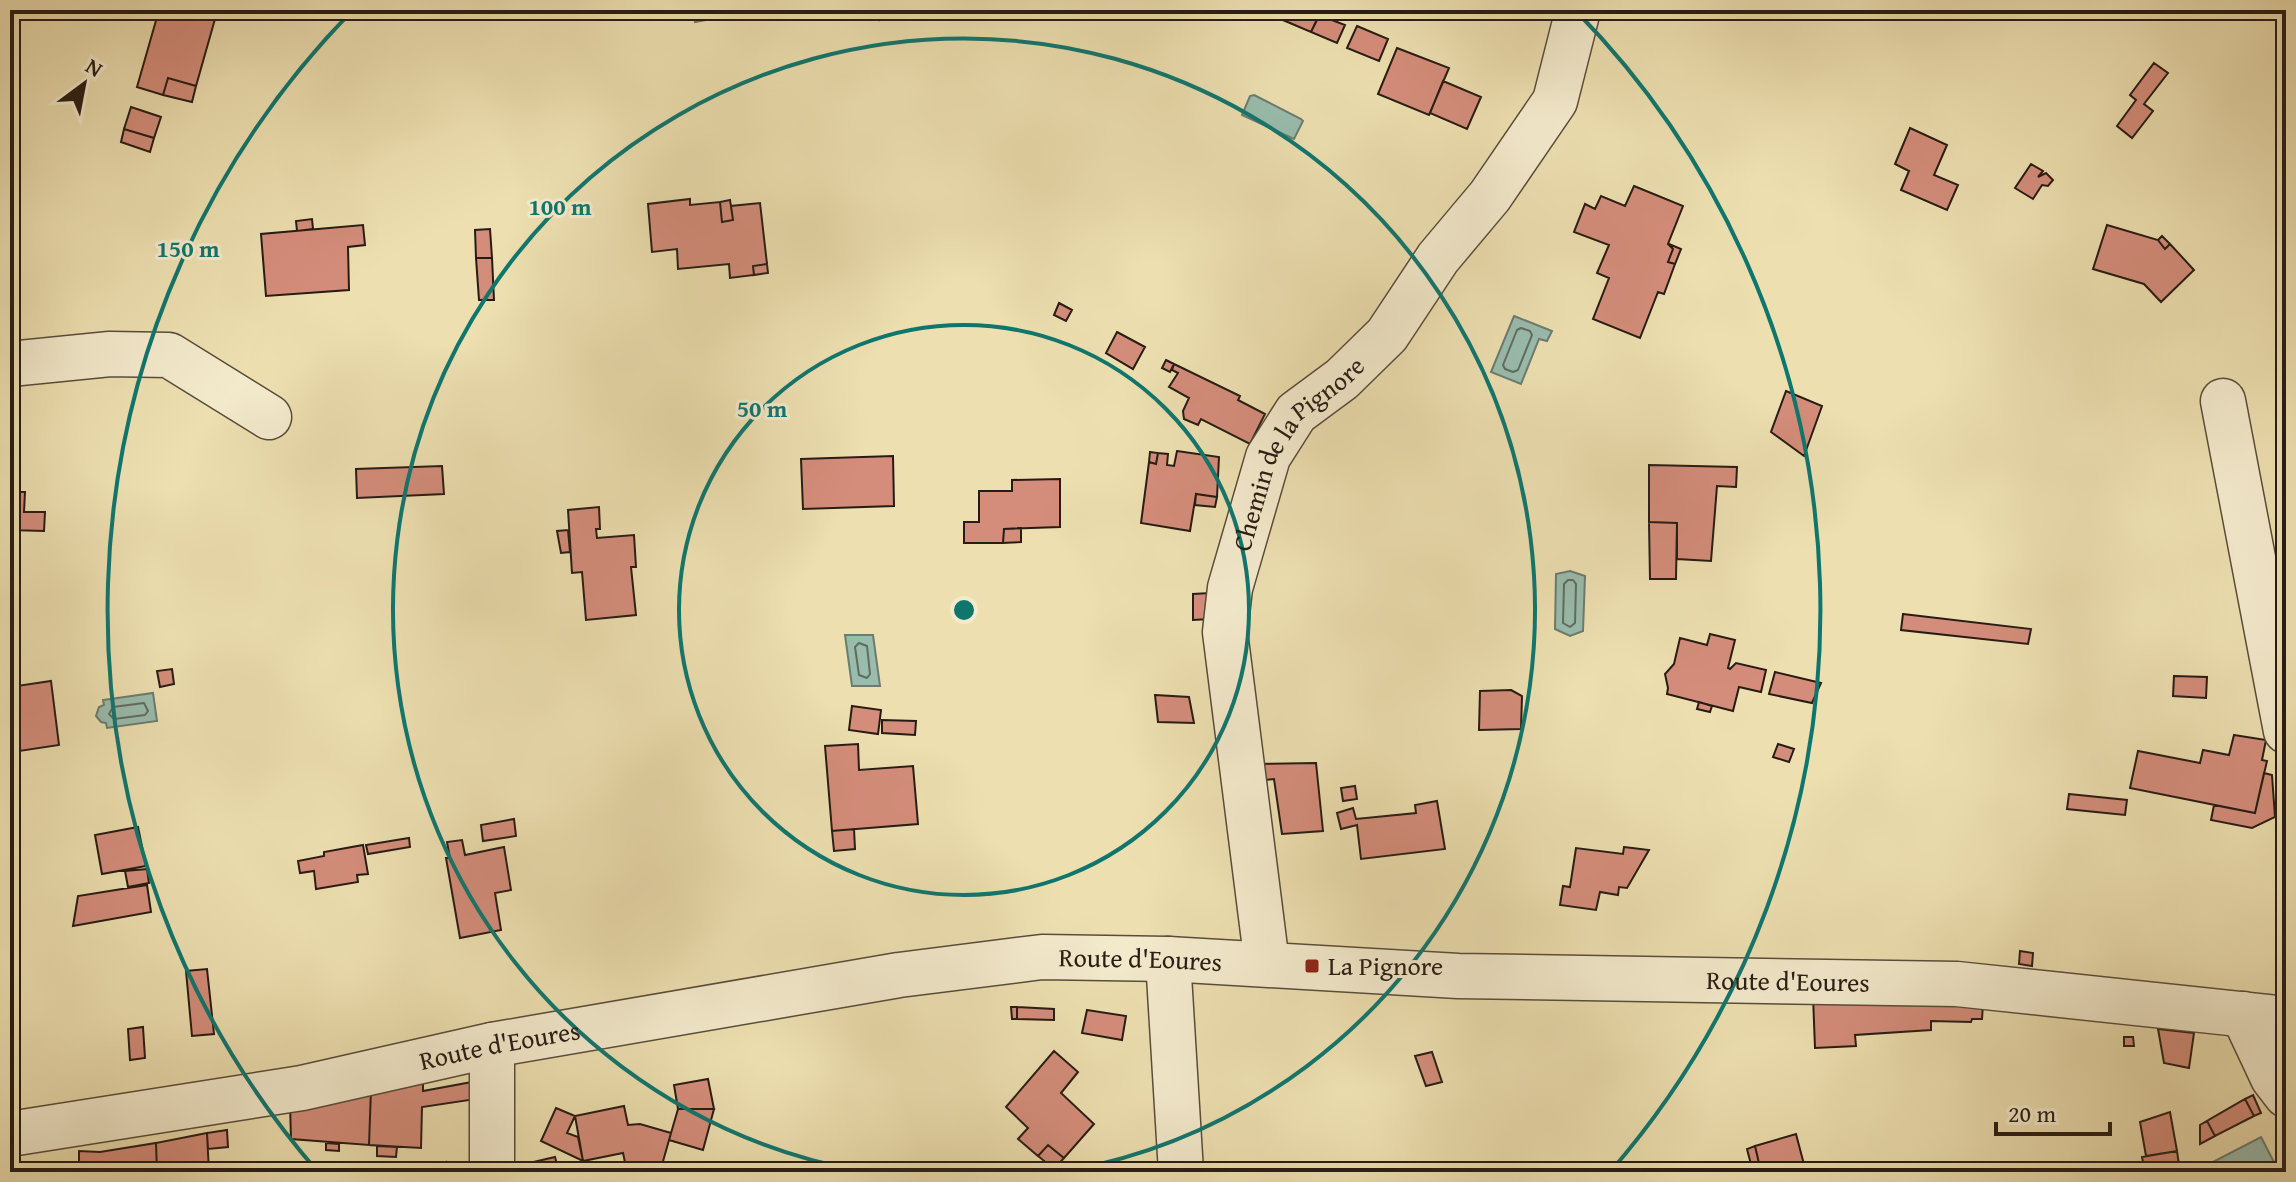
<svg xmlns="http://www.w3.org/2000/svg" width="2296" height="1182" font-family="'Gentium Book Plus',serif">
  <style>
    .water { fill: #99bcad; stroke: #6b7c70; stroke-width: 2 }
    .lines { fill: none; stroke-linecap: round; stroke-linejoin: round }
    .shore { stroke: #606c60; stroke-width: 2 }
    .building { fill: #d48d7b; stroke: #271c14; stroke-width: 2 }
    .minor-casing { stroke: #584d3b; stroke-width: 47 }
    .minor { stroke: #f3eacc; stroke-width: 44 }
    .ring { fill: none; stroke: #0f766e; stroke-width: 4 }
    .poi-dot { fill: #8f2418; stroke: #f3eacc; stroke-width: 3 }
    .labels { text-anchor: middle; stroke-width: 6; stroke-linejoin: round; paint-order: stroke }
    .street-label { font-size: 26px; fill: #271c14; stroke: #f3eacc }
    .poi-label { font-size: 26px; fill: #271c14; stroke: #f3eacc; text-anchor: start }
    .centre { fill: #0f766e; stroke: #f3eacc; stroke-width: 4 }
    .ring-label { font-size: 24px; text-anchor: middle; font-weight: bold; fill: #0f766e; stroke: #f3eacc; stroke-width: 6; stroke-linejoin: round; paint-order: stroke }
  </style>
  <rect width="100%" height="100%" fill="#eddfb0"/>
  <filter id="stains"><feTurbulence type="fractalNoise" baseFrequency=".0025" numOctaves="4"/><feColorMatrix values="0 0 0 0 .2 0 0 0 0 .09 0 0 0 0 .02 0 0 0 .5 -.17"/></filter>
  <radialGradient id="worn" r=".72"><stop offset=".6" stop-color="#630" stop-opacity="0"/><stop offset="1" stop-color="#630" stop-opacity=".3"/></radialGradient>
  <path class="water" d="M693,10h50l1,3 -49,9z
    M1254,95l47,24 2,2 -9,18 -52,-24 8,-19z
    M1514,316l38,15 -5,10 -8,-2 -18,45 -30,-12z
    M1570,571l15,5 -2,55 -13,5 -15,-7 1,-55z
    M845,635h28l7,51h-28z
    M153,693l4,28 -50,7 -1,-5 -5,-1 -5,-6 3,-9 5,-2 -1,-5z
    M2261,1137l14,27 -16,8h-44l-4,-9z"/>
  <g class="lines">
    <path class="shore" d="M1521,328l9,3 2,4 -14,35 -5,2 -8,-3 -2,-4 14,-35z
      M1568,580h5l3,4 -1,39 -5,4 -7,-4 1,-39z
      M859,643l8,3 3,28 -3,4 -8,-3 -4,-28z
      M144,703l4,8 -3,4 -31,4 -5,-5 4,-7z"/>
  </g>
  <path class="building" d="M159,10l58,2 -21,74 -28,-8 -5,17 -26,-8z
    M867,10h20l-8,10z
    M1273,10h49l-11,22 -40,-17z
    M1764,10h32l-2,6z
    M2277,14h9v59h-5z
    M1319,15l26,10 -8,18 -26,-11z
    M1357,26l31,13 -9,22 -32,-13z
    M1397,48l52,20 -20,47 -51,-21z
    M2154,63l14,10 -24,31 9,7 -21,27 -15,-12 19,-26 -6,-5z
    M168,78l28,8 -4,16 -29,-7z
    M1443,81l38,16 -14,32 -37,-16z
    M131,107l30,10 -7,21 -30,-9z
    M1910,128l37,17 -13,30 24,10 -11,25 -46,-20 8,-19 -14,-7z
    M124,129l30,9 -4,14 -29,-10z
    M2031,164l12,7 -5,6 8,-4 7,7 -5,6 -6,-1 -9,14 -18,-11z
    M1634,186l49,20 -15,38 5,5 -5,13 7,2 -11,30 -6,-2 -18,46 -47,-19 16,-41 -12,-5 12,-28 -35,-13 11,-28 10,5 6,-13 24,10z
    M690,199v6l30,-3 2,20 11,-2 -2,-14 29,-3 7,61 -14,2 1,9 -24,3 -1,-14 -51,5 -1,-20 -25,3 -4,-48z
    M730,200l3,20 -11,2 -2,-20z
    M312,219l1,10 -16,2 -1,-10z
    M363,225l2,20 -17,2 1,43 -83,6 -5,-62z
    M2107,225l51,15 7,9 5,-5 24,26 -33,32 -17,-18 -51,-15z
    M490,229l2,29h-16l-1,-28z
    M2162,236l8,8 -5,5 -7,-9z
    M1669,244l12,5 -6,15 -7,-2 5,-13z
    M476,258h16l2,42h-15z
    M767,264l1,9 -14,2 -1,-9z
    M1059,303l13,7 -6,11 -12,-6z
    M1117,332l28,15 -12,22 -27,-16z
    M1166,360l8,4 -4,8 -8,-4z
    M1174,364l66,32 -2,4 27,14 -15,30 -49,-25 -3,6 -14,-6 -1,-8 6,-13 -20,-11 9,-14 -6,-3z
    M1786,391l36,15 -18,50 -33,-24z
    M1177,451l42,6 -2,40 -21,-3 -6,37 -49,-8 8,-61 7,2 2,-11 10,1 -1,11 7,1z
    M1150,452l8,1 -2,11 -7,-2z
    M893,456l1,50 -91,3 -2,-50z
    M1649,465l88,2 -1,20 -19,-1 -6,75 -34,-2v-36l-28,-1z
    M442,466l2,28 -87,4 -1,-29z
    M1060,479v48l-56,2 -1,14h-39v-21h15v-31h33v-11z
    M10,492h15l-1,20h21l-1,19 -34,-1z
    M1196,494l21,3 -2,10 -20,-2z
    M599,507l1,22h-4l1,9 37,-3 2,32h-5l5,48 -50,5 -4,-48 -10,1 -4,-63z
    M1649,522l28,1 -1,56h-26z
    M1021,528v14l-18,1 1,-14z
    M10,530h10l-1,22 -9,-1z
    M568,530l2,22 -9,1 -4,-22z
    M1210,593v26l-17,1v-26z
    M1903,614l128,15 -3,15 -127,-14z
    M1710,634l25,6 -7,28 2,1 6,-6 30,7 -5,22 -22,-5 -6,24 -66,-17 1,-6 -3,-14 9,-10 6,-26 27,7z
    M172,669l2,15 -14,3 -3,-16z
    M1775,672l46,11 -9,20 -43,-9z
    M2174,676l33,1 -1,21 -33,-2z
    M51,681l8,64 -46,7 -3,-11v-54z
    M1511,690l11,6 -1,33 -42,1 1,-39z
    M1155,695l34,2 5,26 -36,-1z
    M1699,702l13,4 -2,6 -13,-3z
    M852,706l29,4 -3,24 -29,-4z
    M882,720l34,1 -1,14 -33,-2z
    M2234,735l32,5 -4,20 5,1 -12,52 -125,-25 8,-37 62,12 3,-13 26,5z
    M858,744l1,26 54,-4 5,58 -86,7 -7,-85z
    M1778,744l16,5 -5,13 -16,-5z
    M1316,763l7,68 -41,3 -8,-55 -19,2 -3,-17z
    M2264,773l8,2 3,42 -23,11 -41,-8 3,-15 41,8z
    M1355,786l2,13 -14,2 -2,-13z
    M2069,794l58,6 -2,15 -58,-6z
    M1437,801l8,48 -84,10 -4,-34 -16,4 -4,-16 16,-5 3,11 60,-6 -1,-8z
    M514,819l2,17 -33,5 -2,-16z
    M138,827l8,39 -44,8 -7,-39z
    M854,829l1,20 -21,2 -2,-20z
    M409,838l1,9 -42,7 -2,-9z
    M462,840l3,15 39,-8 7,43 -16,3 6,37 -41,8 -14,-80h4l-3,-16z
    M363,845l5,29 -11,1 1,7 -42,7 -2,-18 -14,2 -2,-12 26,-5v-4z
    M1624,847l25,3 -22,38 -8,-1 -1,8 -18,-3 -4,18 -36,-5 3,-19 7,1 6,-39 47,6z
    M147,869l2,14 -21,4 -3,-16z
    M147,885l4,27 -78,14 5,-30z
    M2020,951l13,2 -1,13 -13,-2z
    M207,969l7,65 -22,2 -6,-65z
    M10,990l9,1 -9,37z
    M1813,996l170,8 -1,15h-10l-1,3 -40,-1v9l-76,5 1,11 -41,2z
    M1011,1007h6v12h-5z
    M1017,1007l37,2v11l-37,-1z
    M1087,1010l39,6 -4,24 -40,-7z
    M143,1027l2,31 -15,2 -2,-31z
    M2158,1029l36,4 -5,35 -25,-5z
    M2124,1037h9l1,9h-10z
    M1054,1051l24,21 -17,21 33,31 -30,34 -16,-13 -10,11 -20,-17 10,-11 -22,-21z
    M1432,1052l10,30 -16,4 -11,-30z
    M708,1079l6,30h-36l-4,-24z
    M423,1081v10l49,-9 4,17 -54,8 -1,41 -52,-3 2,-56z
    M371,1089l-2,56 -78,-6 -1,-35z
    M2253,1095l8,18 -7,3 -9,-17z
    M2245,1099l9,17 -39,20 -8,-15z
    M624,1106l4,19 12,-1 31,9 -11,39h-18l-16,-5 -3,-14 -40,8 -8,-45z
    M556,1108l19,8 -8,17 11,4 5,24 -42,-20z
    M678,1109h36l-11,41 -34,-10z
    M2170,1112l7,39 -31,5 -6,-34z
    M2207,1121l8,15 -15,8v-19z
    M227,1130l1,17 -20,2 -1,-16z
    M207,1133l2,39h-52l-1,-29z
    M1796,1134l10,38h-45l-6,-26z
    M156,1143l1,29 -78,-2v-19l21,1z
    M326,1143l13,1v7l-13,-1z
    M1048,1145l16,13 -10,11 -16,-13z
    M377,1146l20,1 -1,10 -19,-1z
    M1755,1146l6,26h-8l-6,-23z
    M2177,1151l3,21h-35l-3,-15z
    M555,1157l4,15h-37l8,-2 -1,-7z
    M446,1162l1,10h-19z"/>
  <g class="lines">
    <defs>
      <g id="minor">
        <path d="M10,364l100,-10 59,1 100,62"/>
        <path d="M2223,401l63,330"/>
        <path d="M1168,959l13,213"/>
        <path id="s1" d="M1267,964l-42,-332 5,-44 38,-131 28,-44 46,-34 45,-44 51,-77 52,-62 65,-95 23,-91"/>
        <path d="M2243,1014l30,64 13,17"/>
        <path d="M492,1045v127"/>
        <path id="s2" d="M10,1134l292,-46 190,-43 407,-70 143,-18 126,2 290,17 499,8 329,35"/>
      </g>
    </defs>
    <use href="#minor" class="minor-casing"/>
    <use href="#minor" class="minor"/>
  </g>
  <g class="ring">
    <circle cx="964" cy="610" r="285"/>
    <path d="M860 1171A571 571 0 1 1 1068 1171"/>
    <path d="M318 1172A856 856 0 0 1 353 10M1575 10A856 856 0 0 1 1610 1172"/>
  </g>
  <rect class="poi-dot" x="1304" y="958" width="16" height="16" rx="4"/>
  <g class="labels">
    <g class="street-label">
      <text dy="9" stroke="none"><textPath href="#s1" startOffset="534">Chemin de la Pignore</textPath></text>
      <text dy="9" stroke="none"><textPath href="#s2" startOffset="1146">Route d'Eoures</textPath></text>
      <text dy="9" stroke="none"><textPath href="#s2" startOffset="1794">Route d'Eoures</textPath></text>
      <text dy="9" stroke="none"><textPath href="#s2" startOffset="498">Route d'Eoures</textPath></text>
    </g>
    <g class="poi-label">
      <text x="1328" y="975">La Pignore</text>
    </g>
  </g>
  <circle cx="964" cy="610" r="12" class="centre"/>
  <g class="ring-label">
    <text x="560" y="215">100 m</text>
    <text x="188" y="257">150 m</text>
    <text x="762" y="417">50 m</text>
  </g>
  <rect width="2296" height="1182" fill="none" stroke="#eddfb0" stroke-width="40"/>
  <rect x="12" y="12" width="2272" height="1158" fill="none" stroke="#271c14" stroke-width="4"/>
  <rect x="20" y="20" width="2256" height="1142" fill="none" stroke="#271c14" stroke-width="2"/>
  <g transform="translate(84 84) rotate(32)" stroke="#f3eacc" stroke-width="6" paint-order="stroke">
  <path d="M0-6L14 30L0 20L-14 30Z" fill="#271c14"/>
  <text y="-12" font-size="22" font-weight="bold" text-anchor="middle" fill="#271c14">N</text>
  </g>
  <path d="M1996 1122v12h114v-12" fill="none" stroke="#271c14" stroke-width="4"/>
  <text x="2008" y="1122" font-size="24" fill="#271c14" stroke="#f3eacc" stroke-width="6" paint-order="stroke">20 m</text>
  <rect width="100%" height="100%" filter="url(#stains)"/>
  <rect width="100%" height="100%" fill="url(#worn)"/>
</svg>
